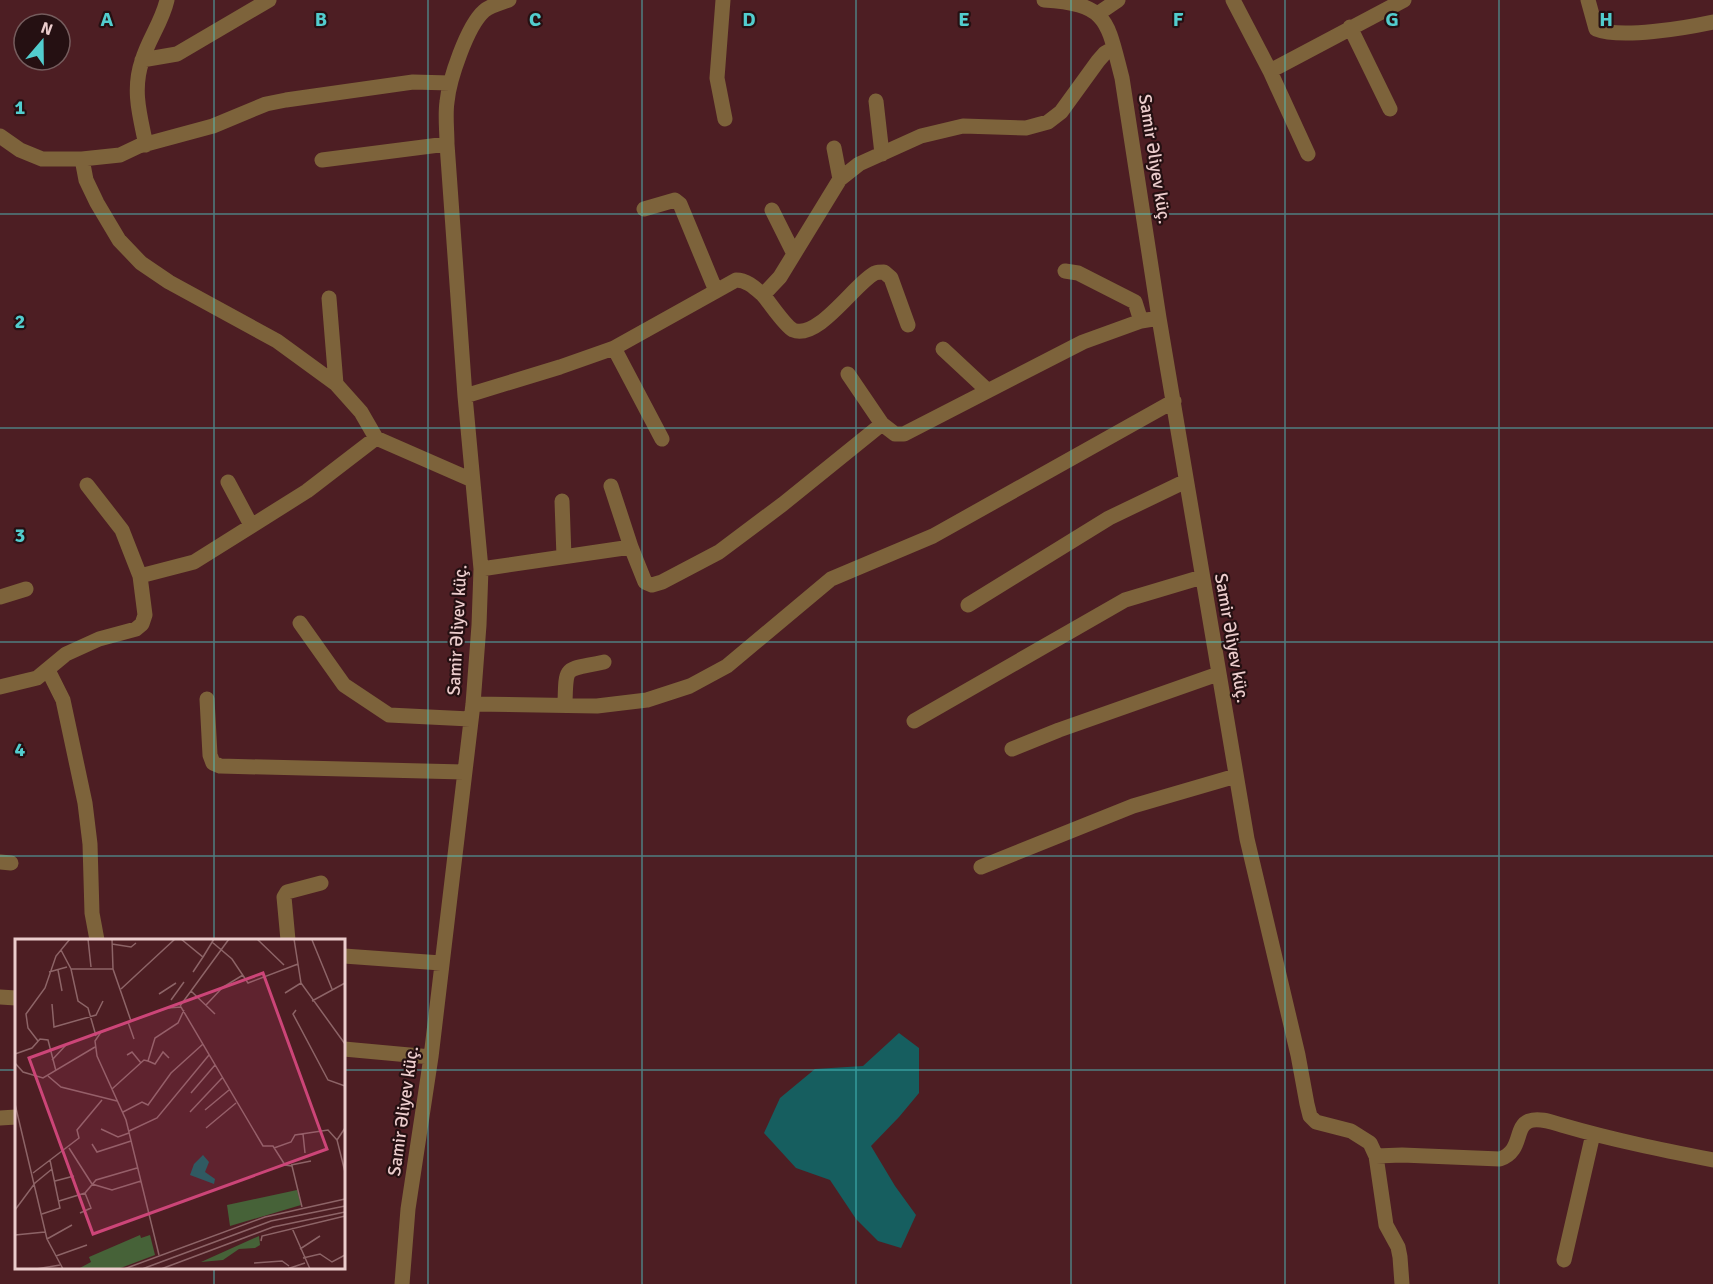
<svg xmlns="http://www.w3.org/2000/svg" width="1713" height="1284" font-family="Signika,sans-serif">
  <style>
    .water { fill: #165e5f }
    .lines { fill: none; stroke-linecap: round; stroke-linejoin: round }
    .minor { stroke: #7d633b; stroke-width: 15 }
    .grid { fill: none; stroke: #52cdce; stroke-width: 1.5; stroke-opacity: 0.55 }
    .labels { text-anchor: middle; stroke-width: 4.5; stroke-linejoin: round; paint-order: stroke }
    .street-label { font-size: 18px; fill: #eccdcd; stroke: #251012 }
    .inset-road { fill: none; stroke: #8d6467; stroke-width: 1.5 }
    .view { fill: #cc4578; fill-opacity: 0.15; stroke: #cc4578; stroke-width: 3 }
    .inset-edge { fill: none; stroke: #eccdcd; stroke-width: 3 }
    .grid-label { font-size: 20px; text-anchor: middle; font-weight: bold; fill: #52cdce; stroke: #251012; stroke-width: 4.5; stroke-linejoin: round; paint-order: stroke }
  </style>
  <rect width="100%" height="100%" fill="#4d1e23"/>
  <path class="water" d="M899,1033l20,15v45l-20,24 -28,29 24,40 21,29 -15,33 -23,-7 -22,-22 -26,-39 -34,-12 -32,-35 16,-35 35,-29 48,-3z"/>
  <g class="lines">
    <path class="minor" d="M723,0l-6,78 8,41
      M1044,0c65,4 63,21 78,78l37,240 88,521 51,216 9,49 3,12 6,6 35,9 19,12 6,13 10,69 12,22 2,10 2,27
      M1233,0l37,71 38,83
      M1588,0l8,29c25,10 89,-1 117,-7
      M1099,13l19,-13
      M1350,27l40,82
      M142,60l35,-6 92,-54
      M1270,71l134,-71
      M876,101l6,53
      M0,136l20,14 22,9h40l38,-4 19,-9 74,-20 53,-22 20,-4 127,-18 37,1
      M146,145c-6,-29 -14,-55 -4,-84 6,-21 20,-39 25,-61
      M834,148l6,31
      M82,159l4,21 11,23 22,37 22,23 28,19 108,59 59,43 25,28 15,26 96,42
      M322,160l125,-16
      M644,209l31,-9 5,4 36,87
      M772,210l22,44
      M1065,271l13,2 57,29 6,19
      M763,295c7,8 22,31 30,35 25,11 63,-48 82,-57 3,-1 6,-1 9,-1l7,6 17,47
      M329,298l7,86
      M614,348l48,91
      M943,349l44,41
      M848,374l34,50
      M465,396l95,-29 54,-19 122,-68c11,0 19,8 27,15l17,-18 60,-98 19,-15 62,-28 42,-10 63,2 22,-6 13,-10 37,-51 7,-8 9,-5
      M228,482l23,43
      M87,485l35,45 18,46
      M611,486l20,61
      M562,501l2,56
      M481,569l150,-22 14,35 7,3 10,-3 57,-30 64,-48 99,-80 13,10h9l179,-92 58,-21 18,-3
      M0,597l26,-8
      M968,605l141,-87 77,-37
      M300,623l44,62 45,30 81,4
      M48,670l15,30 22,103 5,41 2,69 5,27
      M0,687l37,-9 29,-24 33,-15 37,-10 6,-5 3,-9 -5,-39 54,-14 113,-71 69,-53
      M207,699l3,56 3,8 7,3 244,6
      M473,704l124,2 50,-6 43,-14 37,-20 104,-87 102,-43 241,-135
      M565,705c1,-42 -1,-34 39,-43
      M914,721l211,-121 77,-23
      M1012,749l47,-19 159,-56
      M0,862l11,1
      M981,867l152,-61 103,-30
      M288,940l-4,-43 3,-5 34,-9
      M344,956l97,7
      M0,997l16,1
      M344,1049l87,8
      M0,1118l16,-1
      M1376,1156l26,-1 98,4c23,-8 14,-32 29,-38 11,-4 25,2 36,5 48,14 98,24 148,34
      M1564,1260l29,-126
      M402,1284l6,-75 23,-152 42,-353 6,-79 2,-56 -16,-173 -18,-252c0,-14 -2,-29 0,-42 2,-22 20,-76 37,-91 7,-6 17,-8 25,-11"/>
  </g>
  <path class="grid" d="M214,0v940M428,0v1284M642,0v1284M856,0v1284M1071,0v1284M1285,0v1284M1499,0v1284M0,214h1713M0,428h1713M0,642h1713M0,856h1713M0,1070h16M344,1070h1369M214,1268v16"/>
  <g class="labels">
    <g class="street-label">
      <text transform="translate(1155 159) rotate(81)" y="6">Samir Əliyev küç.</text>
      <text transform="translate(457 630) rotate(-87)" y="6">Samir Əliyev küç.</text>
      <text transform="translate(1232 638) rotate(80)" y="6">Samir Əliyev küç.</text>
      <text transform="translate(403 1111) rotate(-82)" y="6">Samir Əliyev küç.</text>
    </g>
  </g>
  <g transform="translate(15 939)">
    <rect width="330" height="330" fill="#4d1e23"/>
    <path d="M244,297l1,9 -5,3 -16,1 -16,11 -22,2z" fill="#466238"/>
    <path d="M282,251l4,15 -71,21 -3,-21zM125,296l1,3 9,-3 5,20 -37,14h-40l13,-7 -2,-5z" fill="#466238"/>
    <path d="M188,216l6,7 -4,10 10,7 -1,5 -24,-9 4,-11z" fill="#165e5f"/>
    <path class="inset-road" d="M73,0l3,28M97,0l1,30 18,52M166,0l22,18 11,-18M242,0l27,26M279,0l7,44 44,61M297,1l20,49M197,3l20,17 16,24 50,-19M97,5l19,3 5,-4M46,11l10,19 7,32 10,7 8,28M56,30h42M43,31l4,21M34,33l18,-5M178,33l10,-15M106,50l54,-50M176,52l24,23M270,54l16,-10M144,55l17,-11M156,61l13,-18M297,62l33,-18M37,65l2,23 42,-12 7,-14M191,66l17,-18 20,-12M165,67l49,-67M281,71l-3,4 35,66 17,6M113,83l6,17M23,102l-10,-13 -2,-14 19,-26 11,-32 14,-17M0,115l17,-6 8,-9 8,1 8,31M112,116l5,-3 9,11M37,121l14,-15M133,122l7,3 8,-12 6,6M0,124l8,9 20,6 52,-31M33,137l13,11 56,14M97,150l32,-29 4,1 7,-23 23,-15 6,-13M176,154l24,-28M0,165l32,135 16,30M190,171l24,-20M108,173l19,-10 6,3 23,-32 32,-29M175,173l32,-34M191,189l30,-25M330,189l-8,12 8,32M86,190l17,8 11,-4M114,192l28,-13 52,-63M288,195l2,19M77,205l5,8 34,-11M54,209l23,36 20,6 29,-9M259,209l17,-6 4,-7 33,-5 9,10M276,226l20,-4M18,234l46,-35 -2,-8 25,-30M40,242l19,-5M44,262l26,-8 11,-13 41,-12M0,271l20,-27 17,-14M65,274l11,-5 -6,-15M27,275l18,-6 -10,-48M277,289l18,41M0,296l30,-3M32,300l25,-14M246,302l1,-5 83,-20M285,310l20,-13M144,316l-33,-135 -29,-64 -2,-15 6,-9 66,-24 14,-1 82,139h10l12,19 7,1 10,41M41,317l31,-11M288,319l17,-4 12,8 13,-7M239,324l28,-2 7,5M21,330l24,-4M109,330l141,-52 80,-18M127,330l129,-48 74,-15M146,330l112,-42 72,-15M272,330l18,-6"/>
    <path class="view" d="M248,34l64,176 -234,85 -64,-176z"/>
    <rect width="330" height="330" class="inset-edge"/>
  </g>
  <g class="grid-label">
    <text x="107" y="26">A</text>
    <text x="321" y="26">B</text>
    <text x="535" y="26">C</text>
    <text x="749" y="26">D</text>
    <text x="964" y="26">E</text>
    <text x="1178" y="26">F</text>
    <text x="1392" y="26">G</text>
    <text x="1606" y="26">H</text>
    <text x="20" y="114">1</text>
    <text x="20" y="328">2</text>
    <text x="20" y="542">3</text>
    <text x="20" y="756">4</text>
  </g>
  <g transform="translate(42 42) rotate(20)"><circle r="28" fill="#251012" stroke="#755c5d" stroke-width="1.5"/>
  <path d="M0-4.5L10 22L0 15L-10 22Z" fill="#52cdce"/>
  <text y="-9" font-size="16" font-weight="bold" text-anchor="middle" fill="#eccdcd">N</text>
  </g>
</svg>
